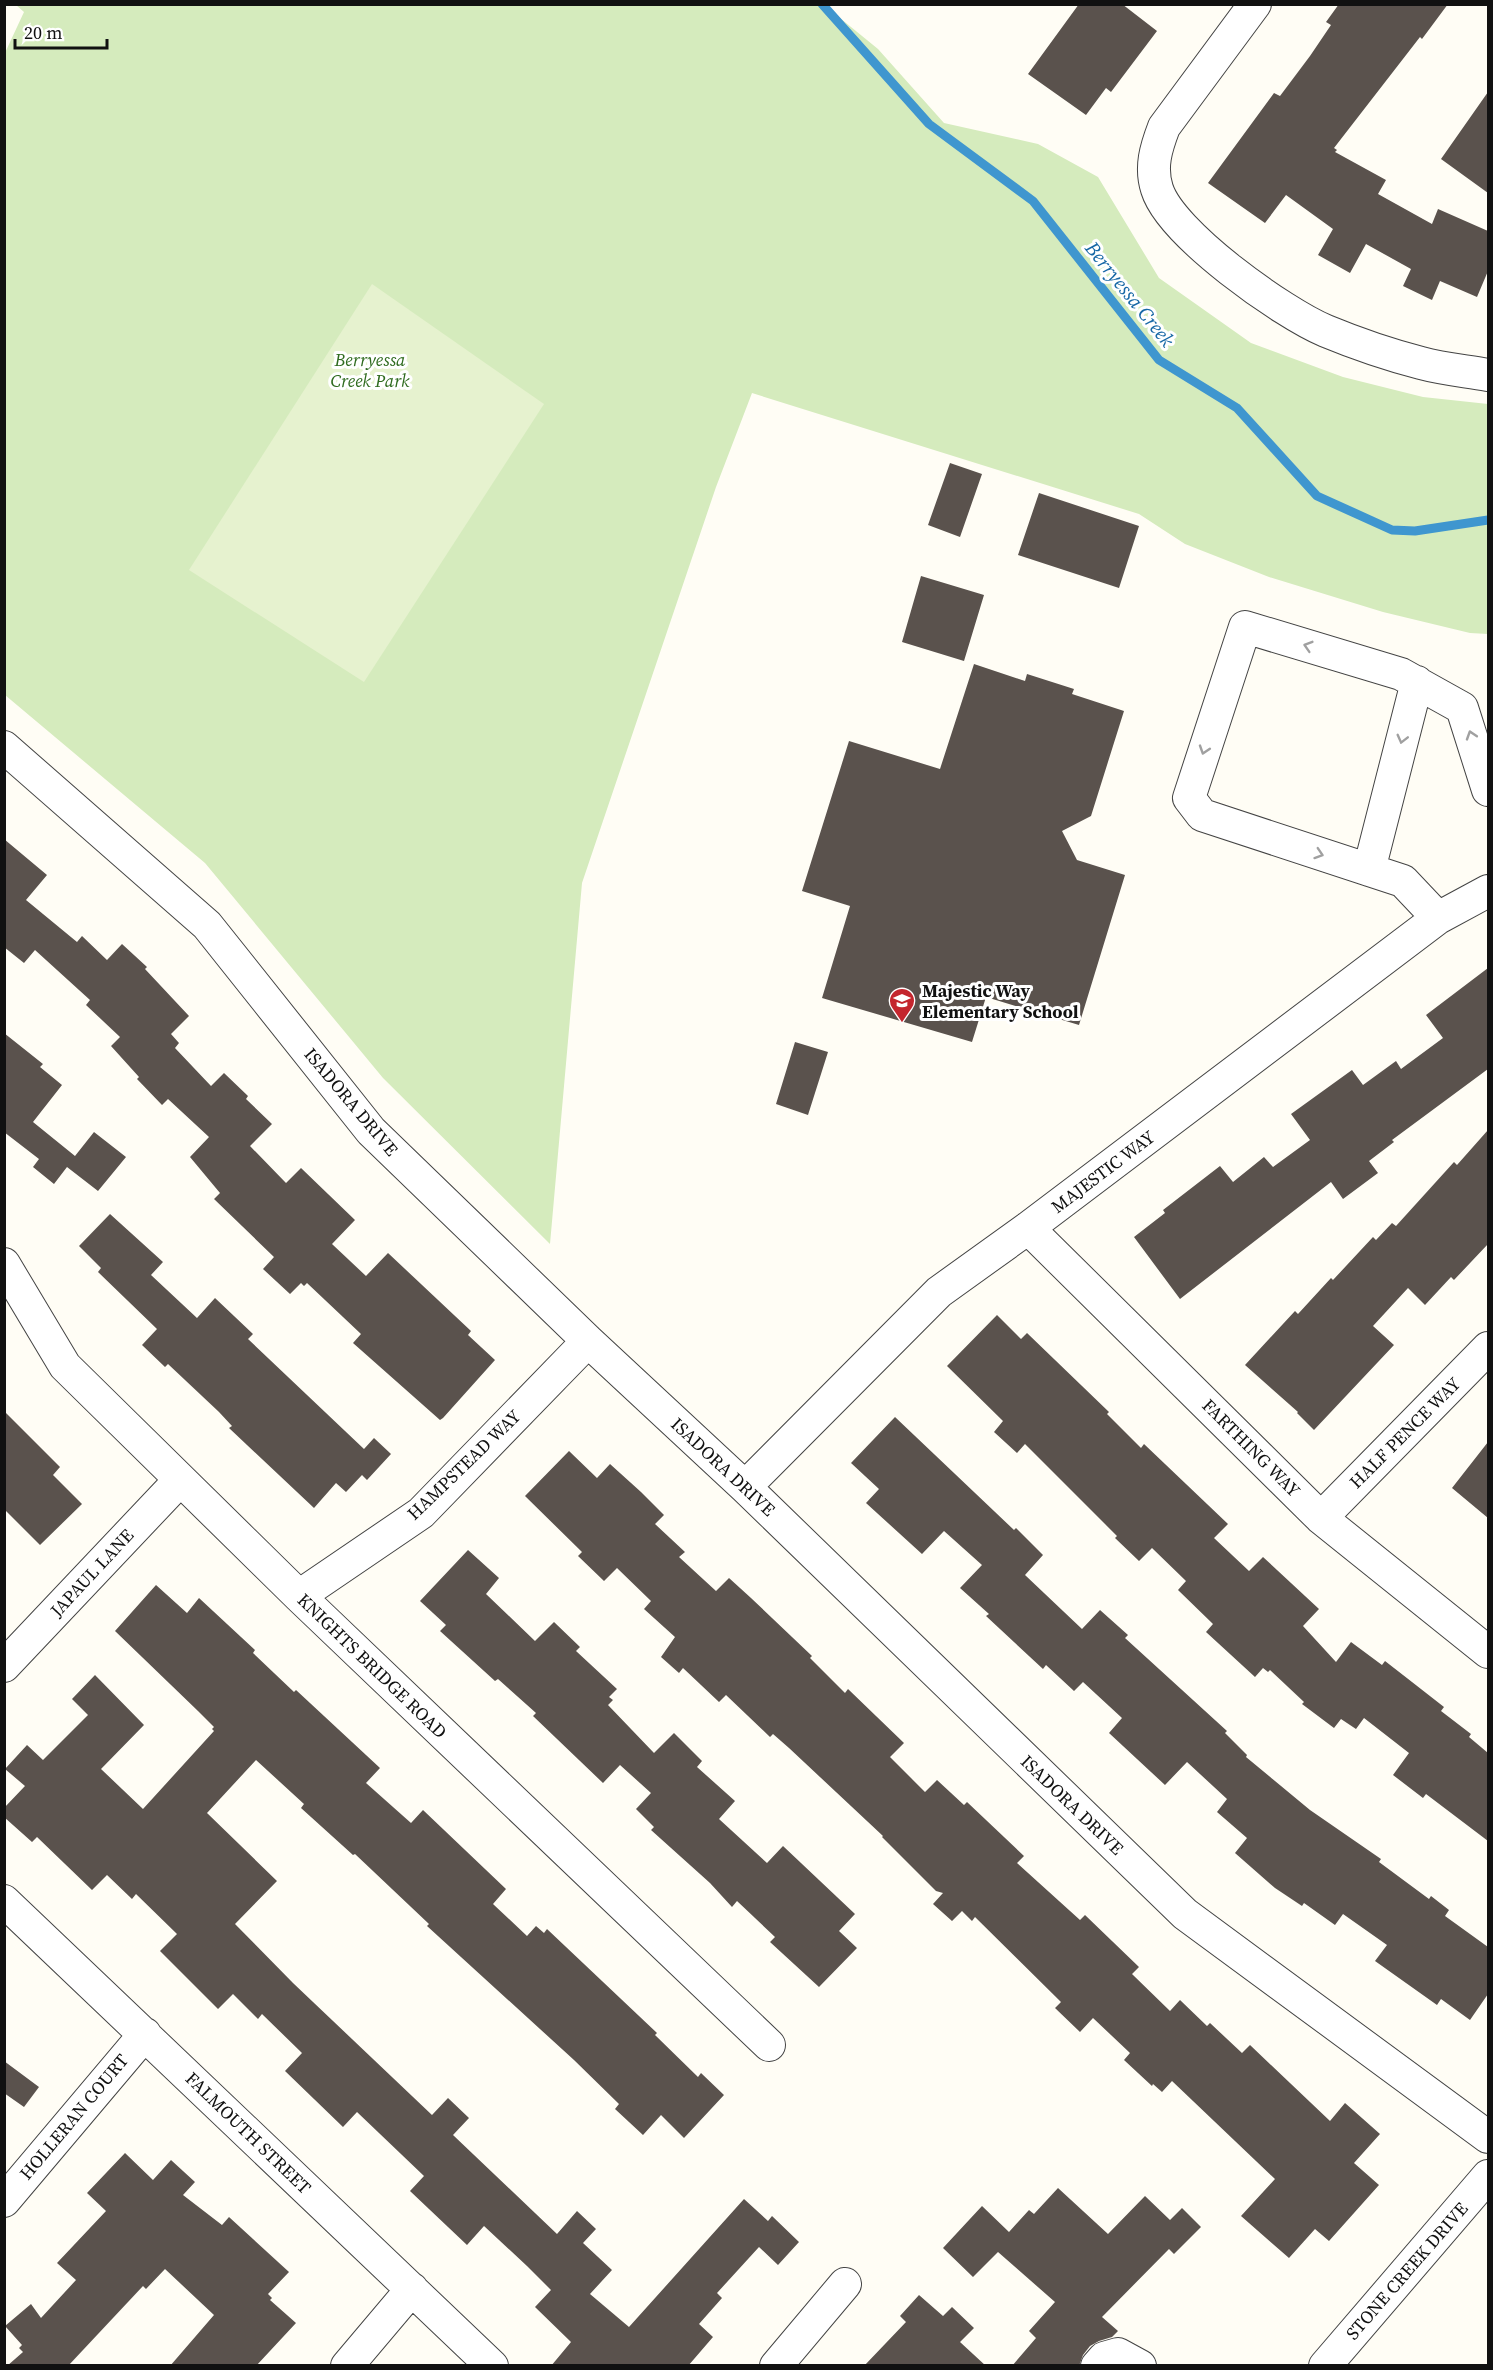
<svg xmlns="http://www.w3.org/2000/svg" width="1493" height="2370" font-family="'Source Serif 4',serif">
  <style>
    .green { fill: #d5ebbd }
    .pitch { fill: #e6f2cf }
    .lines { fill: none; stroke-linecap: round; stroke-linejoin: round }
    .stream { stroke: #3f96cf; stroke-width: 9 }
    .building { fill: #5a524d }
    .minor-casing { stroke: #444; stroke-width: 34 }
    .minor { stroke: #fff; stroke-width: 32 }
    .oneway { stroke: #a0a0a0 }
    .labels { text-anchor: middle; stroke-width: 6; stroke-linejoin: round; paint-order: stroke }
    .park-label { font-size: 18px; font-style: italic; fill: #2f6b1f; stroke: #fff }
    .poi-label { font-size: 18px; font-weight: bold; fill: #111; stroke: #fff; text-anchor: start }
    .street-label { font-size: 18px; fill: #111; stroke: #fff }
    .water-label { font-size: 20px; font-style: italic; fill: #1768a6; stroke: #fff }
  </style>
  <rect width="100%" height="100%" fill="#fffdf5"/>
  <path class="green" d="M16,5h808l54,44 66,74 94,21 60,33 61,101 92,65 92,34 80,20 65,7v230l-18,-1 -87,-21 -114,-35 -84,-33 -46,-30 -387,-121 -36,94 -134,396 -32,361 -167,-166 -178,-215 -200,-168 -1,-640 20,-43z"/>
  <path class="pitch" d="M372,284l172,120 -180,278 -175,-112z"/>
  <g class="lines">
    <path class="stream" d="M822,4l107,120 104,77 126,159 78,48 80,88 75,34 23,1 73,-11"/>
  </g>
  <path class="building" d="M1079,4h43l35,27 -46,61 -5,-4 -20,27 -58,-41z
    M1339,4h109l-26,35 -2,-2 -86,111 3,2 -2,2 51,28 -8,14 54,30 6,-15 50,22v40l-11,26 -37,-16 -8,19 -29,-14 8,-17 -45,-25 -16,29 -32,-18 15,-26 -47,-34 -21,28 -57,-40 66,-90 6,3 30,-40 21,-31 -5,-3z
    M1488,92v101l-47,-34z
    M950,463l32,11 -22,63 -32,-12z
    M1039,493l100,33 -20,62 -101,-33z
    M921,576l63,19 -20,66 -62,-19z
    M974,664l51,17 2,-7 47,15 -2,5 52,17 -33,105 -29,15 15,29 48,15 -46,150 -93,-28 -14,45 -150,-44 28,-92 -48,-15 47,-150 91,28z
    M4,839l43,36 -21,25 51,42 5,-6 25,24 15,-16 25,23 -2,2 44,47 -18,18 8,9 -4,5 36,38 13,-13 24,23 -2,3 26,25 -22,22 36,37 15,-15 54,52 -23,24 34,32 22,-23 83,78 -3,4 27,25 -52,58 -3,2 -87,-77 8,-9 -54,-51 -3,3 -3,-3 -11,11 -27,-25 11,-12 -60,-58 6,-6 -30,-36 19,-20 -41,-38 -6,6 -25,-26 2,-2 -28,-31 9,-9 -34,-32 4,-5 -55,-50 -11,13 -20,-16z
    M1488,968v101l-96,71 2,2 -25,19 9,12 -35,26 -12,-17 -151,117 -46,-62 31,-24 -2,-3 57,-44 13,16 31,-25 9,10 37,-27 -19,-26 61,-44 11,15 33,-24 5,8 42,-31 -17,-23z
    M4,1033l39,31 -3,3 22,18 -29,37 42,34 19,-24 32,25 -28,34 -31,-24 -13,17 -21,-17 6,-8 -35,-27z
    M795,1042l33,10 -20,63 -32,-11z
    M1488,1130v114l-34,36 -3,-3 -26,28 -17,-17 -35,38 21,19 -80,85 -17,-17 1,-1 -53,-47 50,-54 3,3 33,-36 2,2 40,-43 3,3 16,-17 4,3 58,-64 3,3z
    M110,1214l53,48 -12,13 46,43 18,-20 38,36 -5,5 116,110 10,-11 17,16 -24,26 -5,-5 -16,17 -10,-9 -22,25 -85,-80 3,-2 -13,-14 -51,-48 -3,3 -23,-22 15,-16 -59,-57 3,-4 -22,-22z
    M997,1315l24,24 6,-6 82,79 -2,2 34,34 3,-4 84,80 -14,14 35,33 14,-14 56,52 -16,17 33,36 15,-20 31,23 3,-4 27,21 32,25 -3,4 30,23 -2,3 19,16v88l-62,-47 -3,4 -30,-23 16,-22 -45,-35 -8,11 -15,-10 -7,9 -32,-24 2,-2 -34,-32 -2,2 -5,-4 -8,9 -49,-45 7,-8 -35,-34 8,-9 -34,-33 -13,13 -24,-23 2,-2 -92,-92 -8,9 -23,-21 9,-11 -56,-55z
    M4,1411l56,56 -7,8 29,29 -42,41 -36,-36z
    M895,1417l119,113 2,-2 27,27 -18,20 57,54 18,-19 28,25 -3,3 102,93 -2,2 22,22 -1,2 64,53 71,49 -2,3 50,37 2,-3 18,14 -4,6 43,31v47l-18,26 -29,-21 -4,6 -62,-44 12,-16 -44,-31 -8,11 -31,-22 -2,3 -27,-18 -40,-35 12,-15 -30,-26 10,-13 -40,-37 -22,23 -56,-52 13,-15 -39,-36 -9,9 -28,-26 -3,4 -57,-53 3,-2 -29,-26 22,-23 -38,-34 -22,23 -56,-51 13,-14 -28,-26z
    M1488,1442v76l-36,-30z
    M569,1451l28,27 13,-14 31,28 23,23 -9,9 30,28 -6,5 37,34 13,-13 22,20 61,58 -2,2 35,35 3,-4 56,54 -14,14 35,35 12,-12 27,25 3,-3 57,54 -7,7 63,57 5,-5 54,52 -7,7 38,37 10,-11 27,26 3,-3 32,30 8,-8 80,76 15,-18 35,31 -26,29 25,22 -50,56 -14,-12 -26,29 -48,-42 34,-37 -103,-98 -10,11 -9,-8 -1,2 -28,-26 6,-7 -37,-35 -13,14 -25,-24 6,-6 -86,-85 -3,4 -10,-10 -10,10 -19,-17 10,-11 -7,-2 -54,-54 1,-1 -94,-88 -16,-14 -3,3 -44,-42 -7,7 -36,-34 -4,5 -18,-16 14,-20 -31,-28 7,-8 -34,-33 -13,13 -26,-25 4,-4 -57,-56z
    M468,1550l31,28 -13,16 49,47 19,-19 26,25 -4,4 41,38 -8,8 4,3 -5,5 46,48 20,-20 28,28 -5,6 38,34 -16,18 48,44 16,-17 72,68 -16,17 18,17 -38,39 -49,-45 5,-5 -38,-36 -5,6 -22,-24 -59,-53 3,-3 -18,-18 15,-16 -31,-28 -17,18 -70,-67 3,-3 -38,-34 -3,2 -55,-50 6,-6 -26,-24z
    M156,1585l31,28 12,-15 56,52 -2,3 41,39 2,-2 84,78 -14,15 45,40 12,-13 83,79 -13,15 34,32 9,-10 8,7 3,-4 110,104 -2,2 43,42 3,-4 23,22 -40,43 -23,-23 -18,20 -28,-26 4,-5 -45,-44 -147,-134 2,-2 -74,-70 -2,1 -52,-47 3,-4 -48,-44 -49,53 70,68 -42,43 58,59 139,132 16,-17 21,20 -16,17 104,99 20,-23 19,18 -13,14 29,27 -22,24 39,33 115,-128 24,22 4,-5 27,26 -21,23 -19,-18 -42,46 5,5 -23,26 14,13 -25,29h-137l20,-24 -36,-35 16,-17 -24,-24 -43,-40 -17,19 -57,-54 14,-15 -67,-64 -14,15 -58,-56 17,-18 -40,-39 -4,5 -25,-25 -15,15 -58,-58 17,-17 -41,-40 -4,5 -25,-24 -15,15 -55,-53 -5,5 -28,-25v-9l21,-22 -20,-17 22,-24 16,15 45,-45 -16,-16 23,-24 49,50 -43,44 42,40 71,-78 -2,-2 2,-2 -16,-16 -83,-80z
    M4,2061l35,26 -15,20 -20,-14z
    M125,2153l28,27 18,-20 24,22 -12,13 39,30 7,-8 60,55 -21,22 4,4 -2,2 26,23 -40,43h-86l44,-51 -49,-46 -19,20 -3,-3 -75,80h-61l16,-14 -4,-4 3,-3 -17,-19 26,-22 10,14 35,-38 -19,-17 49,-52 -19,-18z
    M1058,2188l50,46 37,-38 25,24 12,-12 19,19 -27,27 -5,-5 -67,68 16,14 -6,6 -13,4 -9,5 -7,9 -4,11h-67l24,-28 -7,-7 26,-29 -57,-50 -25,25 -30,-29 39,-42 27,26 20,-22 5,4z
    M919,2295l24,21 9,-9 22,21 -14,14 26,24h-122l42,-44 -6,-6z"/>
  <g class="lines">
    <defs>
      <path id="minor" d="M1255,4l-91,123c-8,21 -14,40 -7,62 14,45 126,124 169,142 29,12 64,24 95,32 22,6 45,8 67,12
        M4,747l203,178 164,206 217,210 157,146 440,427 303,223
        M1369,870l48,-188
        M1438,918l-35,-37 -201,-66 -13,-17 56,-171 156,47 61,34 26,82
        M1028,1228l293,290 167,134
        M4,1264l61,102 234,230 470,449
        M745,1487l194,-195 89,-64 410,-310 50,-27
        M1321,1518l167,-170
        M299,1596l122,-83 167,-172
        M4,1666l176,-186
        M4,1901l488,465
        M4,2201l141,-167
        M347,2366l65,-77
        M776,2366l69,-82
        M1097,2366l7,-8 14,-4 22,12
        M1325,2366l163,-190"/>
    </defs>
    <use href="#minor" class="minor-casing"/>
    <use href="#minor" class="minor"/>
  </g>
  <defs><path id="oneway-chevron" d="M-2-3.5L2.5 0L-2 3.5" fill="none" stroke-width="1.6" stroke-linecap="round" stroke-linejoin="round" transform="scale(1.5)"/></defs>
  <g class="oneway">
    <use href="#oneway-chevron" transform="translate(1308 646) rotate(-163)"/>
    <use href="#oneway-chevron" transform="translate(1471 735) rotate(-108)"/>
    <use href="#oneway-chevron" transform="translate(1402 739) rotate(104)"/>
    <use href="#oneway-chevron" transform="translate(1204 750) rotate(108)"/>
    <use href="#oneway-chevron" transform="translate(1319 854) rotate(18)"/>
  </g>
  <defs>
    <symbol id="school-pin" viewBox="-11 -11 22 30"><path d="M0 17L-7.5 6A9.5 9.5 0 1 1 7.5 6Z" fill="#c4262e" stroke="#fff"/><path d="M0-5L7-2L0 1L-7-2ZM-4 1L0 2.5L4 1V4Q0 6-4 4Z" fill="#fff"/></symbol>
  </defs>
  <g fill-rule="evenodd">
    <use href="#school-pin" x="887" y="986" width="30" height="40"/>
  </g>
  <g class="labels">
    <g class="park-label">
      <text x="370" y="366">Berryessa<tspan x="370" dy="21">Creek Park</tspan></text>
    </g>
    <g class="poi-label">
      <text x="922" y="997">Majestic Way<tspan x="922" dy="21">Elementary School</tspan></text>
    </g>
    <g class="street-label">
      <text transform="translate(351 1102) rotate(50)" y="6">ISADORA DRIVE</text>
      <text transform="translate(1103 1172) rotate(-37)" y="6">MAJESTIC WAY</text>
      <text transform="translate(1405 1433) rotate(-45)" y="6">HALF PENCE WAY</text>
      <text transform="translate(1251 1448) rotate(45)" y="6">FARTHING WAY</text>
      <text transform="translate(464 1465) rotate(-44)" y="6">HAMPSTEAD WAY</text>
      <text transform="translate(723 1467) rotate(43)" y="6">ISADORA DRIVE</text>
      <text transform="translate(92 1573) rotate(-47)" y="6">JAPAUL LANE</text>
      <text transform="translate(372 1666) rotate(44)" y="6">KNIGHTS BRIDGE ROAD</text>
      <text transform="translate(1072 1805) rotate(44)" y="6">ISADORA DRIVE</text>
      <text transform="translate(74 2117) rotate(-50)" y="6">HOLLERAN COURT</text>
      <text transform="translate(248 2133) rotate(44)" y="6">FALMOUTH STREET</text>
      <text transform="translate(1407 2271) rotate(-49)" y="6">STONE CREEK DRIVE</text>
    </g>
    <g class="water-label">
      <text transform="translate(1130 294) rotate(51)" y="7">Berryessa Creek</text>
    </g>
  </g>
  <rect width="1493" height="2370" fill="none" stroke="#111111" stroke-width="12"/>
  <path d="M15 39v9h92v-9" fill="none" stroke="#111111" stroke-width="3"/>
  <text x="24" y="39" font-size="18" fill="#111111" stroke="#ffffff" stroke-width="4.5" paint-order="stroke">20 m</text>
</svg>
